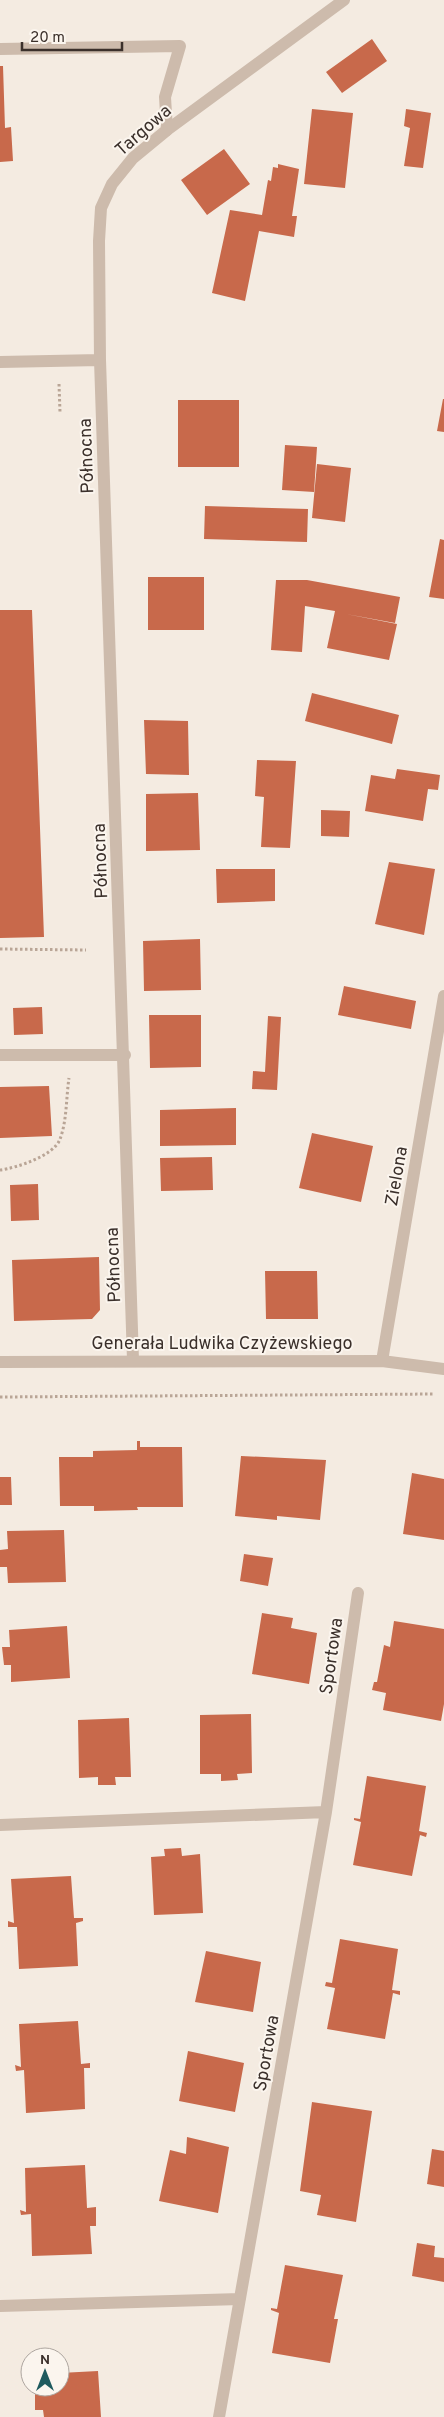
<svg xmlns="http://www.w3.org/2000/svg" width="444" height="2417" font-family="Overpass,sans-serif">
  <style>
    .building { fill: #c8694b }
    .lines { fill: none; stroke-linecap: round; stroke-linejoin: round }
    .path { stroke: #b9a596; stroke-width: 3; stroke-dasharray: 2.5 2.5; stroke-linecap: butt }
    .service { stroke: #cdbbac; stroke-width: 12 }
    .minor { stroke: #cdbbac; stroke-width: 12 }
    .tertiary { stroke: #cdbbac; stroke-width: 12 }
    .labels { text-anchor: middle; stroke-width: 4; stroke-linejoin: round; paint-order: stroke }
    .street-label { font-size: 18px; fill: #3b302b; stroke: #fbf5ee }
  </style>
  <rect width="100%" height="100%" fill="#f4ebe1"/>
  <path class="building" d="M372,39l15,22 -45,32 -16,-21z
    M0,66h3l2,62 6,-1 2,34 -13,1z
    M312,109l41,4 -8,75 -41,-4z
    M406,109l25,4 -8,55 -19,-2 6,-38 -6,-2z
    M224,149l26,35 -43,31 -26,-35z
    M278,164l21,5 -7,47h5l-3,21 -35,-6 -14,70 -33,-8 18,-83 32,5 6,-35 3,1 2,-14 5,1z
    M443,399h1v33l-7,-1z
    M178,400h61v67h-61z
    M285,445l32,2 -3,45 -32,-2z
    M317,464l34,4 -6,54 -33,-4z
    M205,506l103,3 -1,33 -103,-3z
    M440,539l4,1v59l-15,-2z
    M148,577h56v53h-56z
    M276,580h31l93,17 -5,26 -49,-9 51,10 -8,36 -62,-12 8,-37 -30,-5 -3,46 -31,-2z
    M0,610h32l12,327 -44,1z
    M312,693l87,22 -7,29 -87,-23z
    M144,720l44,1 1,54 -43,-1z
    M257,760l39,1 -6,87 -29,-1 3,-50 -9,-1z
    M397,769l43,6 -2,15 -10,-1 -5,32 -58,-10 6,-36 24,4z
    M198,793l2,57 -54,1v-57z
    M321,810l29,1 -1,26 -28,-1z
    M389,862l46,7 -11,66 -49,-11z
    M216,869h59v32l-58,2z
    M200,939l1,51 -57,1 -1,-50z
    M344,986l72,15 -5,28 -73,-14z
    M42,1007l1,27 -29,1 -1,-27z
    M149,1015h52v52l-51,1z
    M268,1016l13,1 -4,73 -25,-1 1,-18 12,1z
    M49,1086l3,50 -52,2v-51z
    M236,1108v37l-76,1v-36z
    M312,1133l61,13 -12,56 -62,-14z
    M212,1157l1,33 -52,1 -1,-33z
    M38,1184l1,36 -28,1 -1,-36z
    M99,1257l1,53 -8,9 -78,2 -2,-61z
    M265,1271h52l1,48h-52z
    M137,1441h3v6h42l1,60h-46l1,3 -44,1v-5h-34l-1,-49h34v-6l44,-1z
    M241,1456l85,4 -6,60 -43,-4v4l-42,-4z
    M412,1473l32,6v61l-41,-6z
    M0,1477h11l1,28h-12z
    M64,1530l2,52 -58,1 -1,-16h-7v-17l8,-1 -1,-18z
    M244,1554l29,4 -5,28 -28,-5z
    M262,1613l31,5 -2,10 26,5 -8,51 -57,-10z
    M394,1621l50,8v75l-3,17 -58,-11 3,-17 -14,-3 2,-8h3l7,-37 6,2z
    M67,1626l3,52 -59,4v-17h-7l-2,-18h8l-1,-17z
    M251,1714l1,59 -15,1 1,6 -17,1v-7h-21v-59z
    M129,1718l2,59h-16l1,8h-18v-8l-19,1 -1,-58z
    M367,1776l59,10 -7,45 8,2 -1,4 -6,-2 -8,41 -59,-11 8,-43 -7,-2v-2l6,1z
    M181,1848l1,8 18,-2 3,59 -49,2 -3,-58 14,-1 -1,-7z
    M71,1876l3,42h9v3l-7,2 2,43 -59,3 -2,-42h-9v-6l6,2 -3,-44z
    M340,1939l58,10 -6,41 8,1v4l-7,-2 -8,46 -58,-10 8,-41 -10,-2 1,-4 6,1z
    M206,1951l55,11 -8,50 -58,-10z
    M78,2021l3,43 9,-1v5h-6l1,41 -59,4 -2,-43 -8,1 -1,-6 6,2 -2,-43z
    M188,2051l56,12 -9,49 -56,-11z
    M312,2102l60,9 -16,111 -39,-7 4,-20 -21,-4z
    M187,2137l42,10 -11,66 -59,-12 11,-51 16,4z
    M432,2149l12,2v36l-17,-3z
    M85,2165l2,43 9,-1v19h-6l2,28 -60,2 -1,-42 -10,1 -1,-5 6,2 -1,-44z
    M417,2243l18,3 -1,11 10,1v24l-32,-6z
    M285,2265l58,10 -9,44h4l-8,44 -58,-10 7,-40 -8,-3v-2l6,1z
    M98,2371l3,46h-57l-1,-7h-8v-19l7,-1v-3h18v-14z"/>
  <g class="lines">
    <path class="path" d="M59,384l1,28
      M0,949l86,1
      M0,1170c16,-2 54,-14 60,-31 7,-18 6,-41 9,-61
      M0,1397l434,-3"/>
    <path class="service" d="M0,49l180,-3 -15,51 2,33"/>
    <path class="minor" d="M0,362l100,-2
      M0,1055h125
      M133,1360l-33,-1000 -1,-119 2,-33 11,-24 21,-26 34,-28 177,-130
      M382,1361l62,-365
      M0,1825l326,-13
      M0,2306l240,-7
      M219,2417l107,-605 32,-219"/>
    <path class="tertiary" d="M0,1362l382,-1 62,8"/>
  </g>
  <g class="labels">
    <g class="street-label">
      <text transform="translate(143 130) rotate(-41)" y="6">Targowa</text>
      <text transform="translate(86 456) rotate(-92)" y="6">Północna</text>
      <text transform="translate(100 861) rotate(-92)" y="6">Północna</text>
      <text transform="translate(396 1176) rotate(-80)" y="6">Zielona</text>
      <text transform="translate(113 1265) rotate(-92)" y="6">Północna</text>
      <text x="222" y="1349">Generała Ludwika Czyżewskiego</text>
      <text transform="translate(331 1656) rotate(-82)" y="6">Sportowa</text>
      <text transform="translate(266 2053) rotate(-80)" y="6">Sportowa</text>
    </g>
  </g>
  <g transform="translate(45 2372)"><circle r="24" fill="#fbf5ee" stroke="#aea6a0"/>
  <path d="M0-4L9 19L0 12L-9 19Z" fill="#1f5a5e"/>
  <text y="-8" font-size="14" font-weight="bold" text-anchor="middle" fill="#3b302b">N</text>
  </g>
  <path d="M22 42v8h100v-8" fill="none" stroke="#3b302b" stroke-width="2.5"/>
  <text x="30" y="42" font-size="15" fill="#3b302b" stroke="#fbf5ee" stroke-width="4" paint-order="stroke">20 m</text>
</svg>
